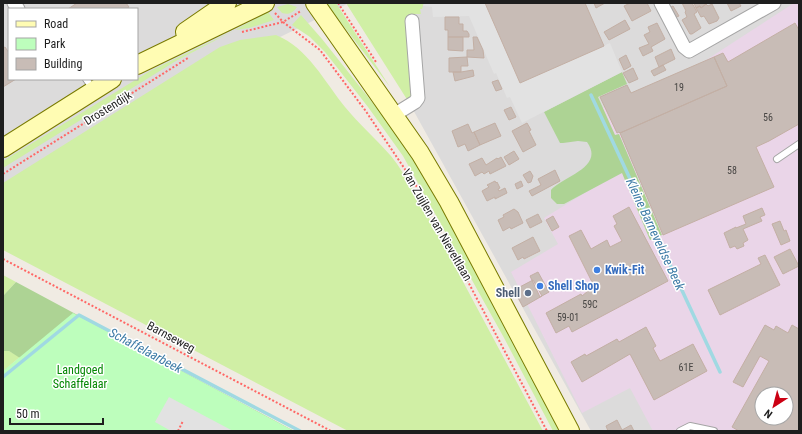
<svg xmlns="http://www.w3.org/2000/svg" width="802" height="434" font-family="'Roboto Condensed',sans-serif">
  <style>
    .residential { fill: #dcdbdb; fill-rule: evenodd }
    .industrial { fill: #ead5e8; fill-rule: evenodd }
    .grass { fill: #d0efa5 }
    .forest { fill: #add394 }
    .park { fill: #bdfebc }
    .parking { fill: #e2e2e2 }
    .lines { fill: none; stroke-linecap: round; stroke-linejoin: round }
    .stream { stroke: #a0d9e2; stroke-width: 3.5 }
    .building { fill: #c8bcb6; stroke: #c3afa4; fill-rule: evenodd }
    .lane-casing { stroke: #a5a5a5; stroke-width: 8 }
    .street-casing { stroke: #a5a5a5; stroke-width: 15 }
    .secondary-casing { stroke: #797a00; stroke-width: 20 }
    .path { stroke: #ff6765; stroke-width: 2; stroke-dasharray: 2 2; stroke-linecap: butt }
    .lane { stroke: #fff; stroke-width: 6 }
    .street { stroke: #fff; stroke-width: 13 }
    .secondary { stroke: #fffcb3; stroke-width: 18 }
    .shop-dot { fill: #3f7fe0; stroke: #fff; stroke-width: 1.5 }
    .service-dot { fill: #5c6f8a; stroke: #fff; stroke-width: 1.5 }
    .labels { text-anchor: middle; stroke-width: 3; stroke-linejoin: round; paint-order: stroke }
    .number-label { font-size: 10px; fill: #484644 }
    .street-label { font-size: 12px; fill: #1e1e1e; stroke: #fff }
    .shop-label { font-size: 12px; font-weight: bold; fill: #366cbe; stroke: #fff; text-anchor: start }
    .service-label { font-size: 12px; font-weight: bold; fill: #4e5e75; stroke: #fff; text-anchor: end }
    .park-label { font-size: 12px; fill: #038702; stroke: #fff }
    .water-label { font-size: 13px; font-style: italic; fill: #3d7ba6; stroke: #fff }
  </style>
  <rect width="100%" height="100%" fill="#f0ebe3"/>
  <path class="residential" d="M3,3h796v428h-208l-190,-343 -54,-84 -75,37 -269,152zM9,9h128v70h-128zM762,394h24v24h-24z"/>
  <path class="industrial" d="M794,3h5v428h-146l-23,-43 -48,25 -71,-141 47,-28 -14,-26 83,-51 -27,-58 83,-34zM762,394h24v24h-24z"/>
  <path class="grass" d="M326,3h10l54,84z
    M346,3h78l-2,6h-2l1,5h-12l1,40 3,40 -5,7z
    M288,4l9,3c-4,6 -8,8 -15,6l-5,-6z
    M268,12l6,8 -25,8 -14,2 -59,31 -173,107v-7l147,-90 85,-41z
    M301,15l21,24 77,97 54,91 109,204h-9l-50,-95 -100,-180 -35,-49 -43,-55 -15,-15 -18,-12z
    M276,35c32,13 48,46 69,72 14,17 31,32 46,49 9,11 16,24 24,36l128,239h-195l-345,-181v-67l217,-136 20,-7z
    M3,275l13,7 -13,14z
    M3,351h6l11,6 -17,14z"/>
  <path class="forest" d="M622,72l5,12 -29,13 17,38 4,-1 43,101 -12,5 -28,-67 -58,31h-7l-6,-6v-8c13,-14 54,-23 36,-48l-9,-1 -15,2h-3l-16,-31z
    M16,282l278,149 -291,-22v-38l17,-13 -11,-7h-6v-55z"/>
  <path class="park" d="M73,313l221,118h-291v-60z"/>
  <path class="parking" d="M424,3h61l35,79 90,-39 12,29 -100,51 -12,-26 -3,1 -11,-25 -2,1 -25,-58 -36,1 -1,-10 -9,-1z
    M169,397l64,34h-62l-16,-9z"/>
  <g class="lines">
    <path class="stream" d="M591,95l129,277
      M3,377l76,-62 221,116"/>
  </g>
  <path class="building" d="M77,3h49l3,4 -3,2h-58z
    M485,3h100l19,43 -84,37z
    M594,3h11l-9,5z
    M630,3h17l4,8 -19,10 -8,-15z
    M682,3h10l5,9 -3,2 7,14 -9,6h-2l-8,-14 5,-3 -2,-5 1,-1z
    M694,3h12v1l-5,4 -1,-2 -4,2z
    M727,3h12l2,3 -10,5z
    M706,4l2,2 4,-2 7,14 -2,3 -8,3 -5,-8 -3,1 -5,-9 4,-2 1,2z
    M673,6l6,10 -7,3 -5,-10z
    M445,17h14v7h4v7h4l2,3v3h-21v-7h-3z
    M625,20l5,9 -21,11 -5,-8z
    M657,23l8,16 -14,8 2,4 -10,5 -4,-8 10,-4 -5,-9 6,-3 -2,-5z
    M795,23l4,7v94l-30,17 -13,6 18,40 -111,48 -43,-102 107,-47 -13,-29 9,-4 5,9z
    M448,37h15v14l-15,-1z
    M473,37h4l6,13 1,8 -17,-1v-7h7z
    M5,47l4,6v26h7l-13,8v-39z
    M671,49l4,10 -16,8 -4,-10z
    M626,55l5,11 -7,4 -5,-11z
    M467,57l1,9h-7v6h-12v-14z
    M714,57l13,29 -107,47 -1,-1 -2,1 -17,-36 27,-12 4,8z
    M663,65l3,5 -12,6 -3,-5z
    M633,68l5,11 -9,4 -6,-10z
    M473,70l1,6 -19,5 -2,-9h8z
    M498,80l4,9 -6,2 -4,-9z
    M511,107l5,10 -7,3 -5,-10z
    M495,123l6,13 -21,9 -6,-13z
    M527,123l4,7 -2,1 7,14 -13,7 -11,-21z
    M468,124l4,9 2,-1 6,13 -12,6 -3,-7 -7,3 -6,-16z
    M514,151l5,8 -10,6 -5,-8z
    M501,157l5,9 -16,8 -1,-3 -5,3 -2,-2 -7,4 -6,-12 13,-6 4,7 11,-7 1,1z
    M555,170l5,11 -28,15 -3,-5 12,-6 -3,-6z
    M530,171l3,5 -2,6 -3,1 -5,-8z
    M495,181l1,2 1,-1 3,6 -2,1 1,2 6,-3 2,5 -12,6v-2l-8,4 -5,-10 7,-4 -2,-2z
    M521,181l2,5 -6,3 -2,-5z
    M629,207l39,74 -96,51 -3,-6 -13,7 -10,-20 35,-19 1,2 12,-10 -25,-50 12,-6 10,19 16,-9 3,7 12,-6 -8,-15 3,-2 -4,-8z
    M762,208l3,7 -5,2 2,4 -19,8 5,11 -5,3 1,3 -7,3 -2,-3 -5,2 -6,-15 12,-6v1l10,-4 -3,-8z
    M514,209l4,3 5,11 -12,6 -1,-2 -7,4 -5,-11 6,-3 -1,-2z
    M538,214l4,8 -12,6 -4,-8z
    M553,216l6,11 -7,4 -6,-11z
    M780,221l4,10 2,-1 4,11 -9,4 -9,-21z
    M533,237l7,14 -16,8 -1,-2 -5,3 -6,-12z
    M790,249l9,17 -16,8 -9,-17z
    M765,255l15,30 -60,30 -12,-25 53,-26 -3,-6z
    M538,272l11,20 -9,5 -10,-21z
    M533,280l9,16 -19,11 -9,-17z
    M765,325l9,5 2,-4 12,7 4,-8 7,4v102h-60l-7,-4 37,-66 -9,-5 -17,31 -10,-5zM762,394h24v24h-24z
    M646,327l10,19 -3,2 7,13 33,-17 14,27 -53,29 -24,-46 -48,28 -11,-20 14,-8 1,2 31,-17 2,3z
    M617,420l5,10 9,-5 3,6h-26l-2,-5z"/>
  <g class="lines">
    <defs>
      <path id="lane" d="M86,79l7,10
        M777,159l22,-15
        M680,431l10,-5 24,5"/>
      <path id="street" d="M14,3l4,6
        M661,3l23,44 5,4 85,-48
        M394,115l21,-13 3,-4 -6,-77"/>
      <path id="secondary" d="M315,3l105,150 29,49 121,229
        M185,32l42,-29
        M137,65l128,-62
        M3,148l109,-69"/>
    </defs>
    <use href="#lane" class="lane-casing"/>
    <use href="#street" class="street-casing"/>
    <use href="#secondary" class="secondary-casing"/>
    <path class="path" d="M338,3l38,59
      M275,13l8,9 37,28 45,60 56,83 126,238
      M242,32l41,-10 18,-11
      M3,174l185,-116
      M3,259l328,172
      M178,431l5,-10"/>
    <use href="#lane" class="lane"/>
    <use href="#street" class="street"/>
    <use href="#secondary" class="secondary"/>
  </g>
  <g class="shop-dot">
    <circle cx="597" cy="270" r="4"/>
    <circle cx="540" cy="286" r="4"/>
  </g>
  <circle class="service-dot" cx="528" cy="293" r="4"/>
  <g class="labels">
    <g class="number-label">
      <text x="679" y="91">19</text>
      <text x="768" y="121">56</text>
      <text x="732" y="174">58</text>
      <text x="590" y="308">59C</text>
      <text x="568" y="321">59-01</text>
      <text x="686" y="371">61E</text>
    </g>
    <g class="street-label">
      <text transform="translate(108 108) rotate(-32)" y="4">Drostendijk</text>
      <text transform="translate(437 225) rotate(60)" y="4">Van Zuijlen van Nieveltlaan</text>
      <text transform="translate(171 337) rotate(28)" y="4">Barnseweg</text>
    </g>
    <g class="shop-label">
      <text x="605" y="274">Kwik-Fit</text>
      <text x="548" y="290">Shell Shop</text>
    </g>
    <g class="service-label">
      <text x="520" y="297">Shell</text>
    </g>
    <g class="park-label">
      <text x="80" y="374">Landgoed<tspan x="80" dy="14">Schaffelaar</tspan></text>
    </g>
    <g class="water-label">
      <text transform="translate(656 234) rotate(65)" y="5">Kleine Barneveldse Beek</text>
      <text transform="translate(146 350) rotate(28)" y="5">Schaffelaarbeek</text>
    </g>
  </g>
  <rect width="802" height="434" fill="none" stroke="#1e1e1e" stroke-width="8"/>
  <rect x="8" y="8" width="130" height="72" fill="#ffffff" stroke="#a5a5a5"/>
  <rect x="16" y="21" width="20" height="6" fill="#fffcb3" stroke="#a5a5a5"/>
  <text x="44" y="28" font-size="12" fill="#1e1e1e">Road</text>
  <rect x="16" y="38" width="20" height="12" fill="#bdfebc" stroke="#a5a5a5"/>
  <text x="44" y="48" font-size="12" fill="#1e1e1e">Park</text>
  <rect x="16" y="58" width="20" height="12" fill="#c8bcb6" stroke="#a5a5a5"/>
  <text x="44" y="68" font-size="12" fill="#1e1e1e">Building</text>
  <g transform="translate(774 406) rotate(216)"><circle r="19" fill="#ffffff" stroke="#a5a5a5"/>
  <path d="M0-3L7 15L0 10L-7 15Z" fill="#cc0013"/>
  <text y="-6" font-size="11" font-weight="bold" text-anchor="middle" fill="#1e1e1e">N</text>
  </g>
  <path d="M10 418v6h93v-6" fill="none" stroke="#1e1e1e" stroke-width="2"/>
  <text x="16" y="418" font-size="12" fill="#1e1e1e" stroke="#ffffff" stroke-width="3" paint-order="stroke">50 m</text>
</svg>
